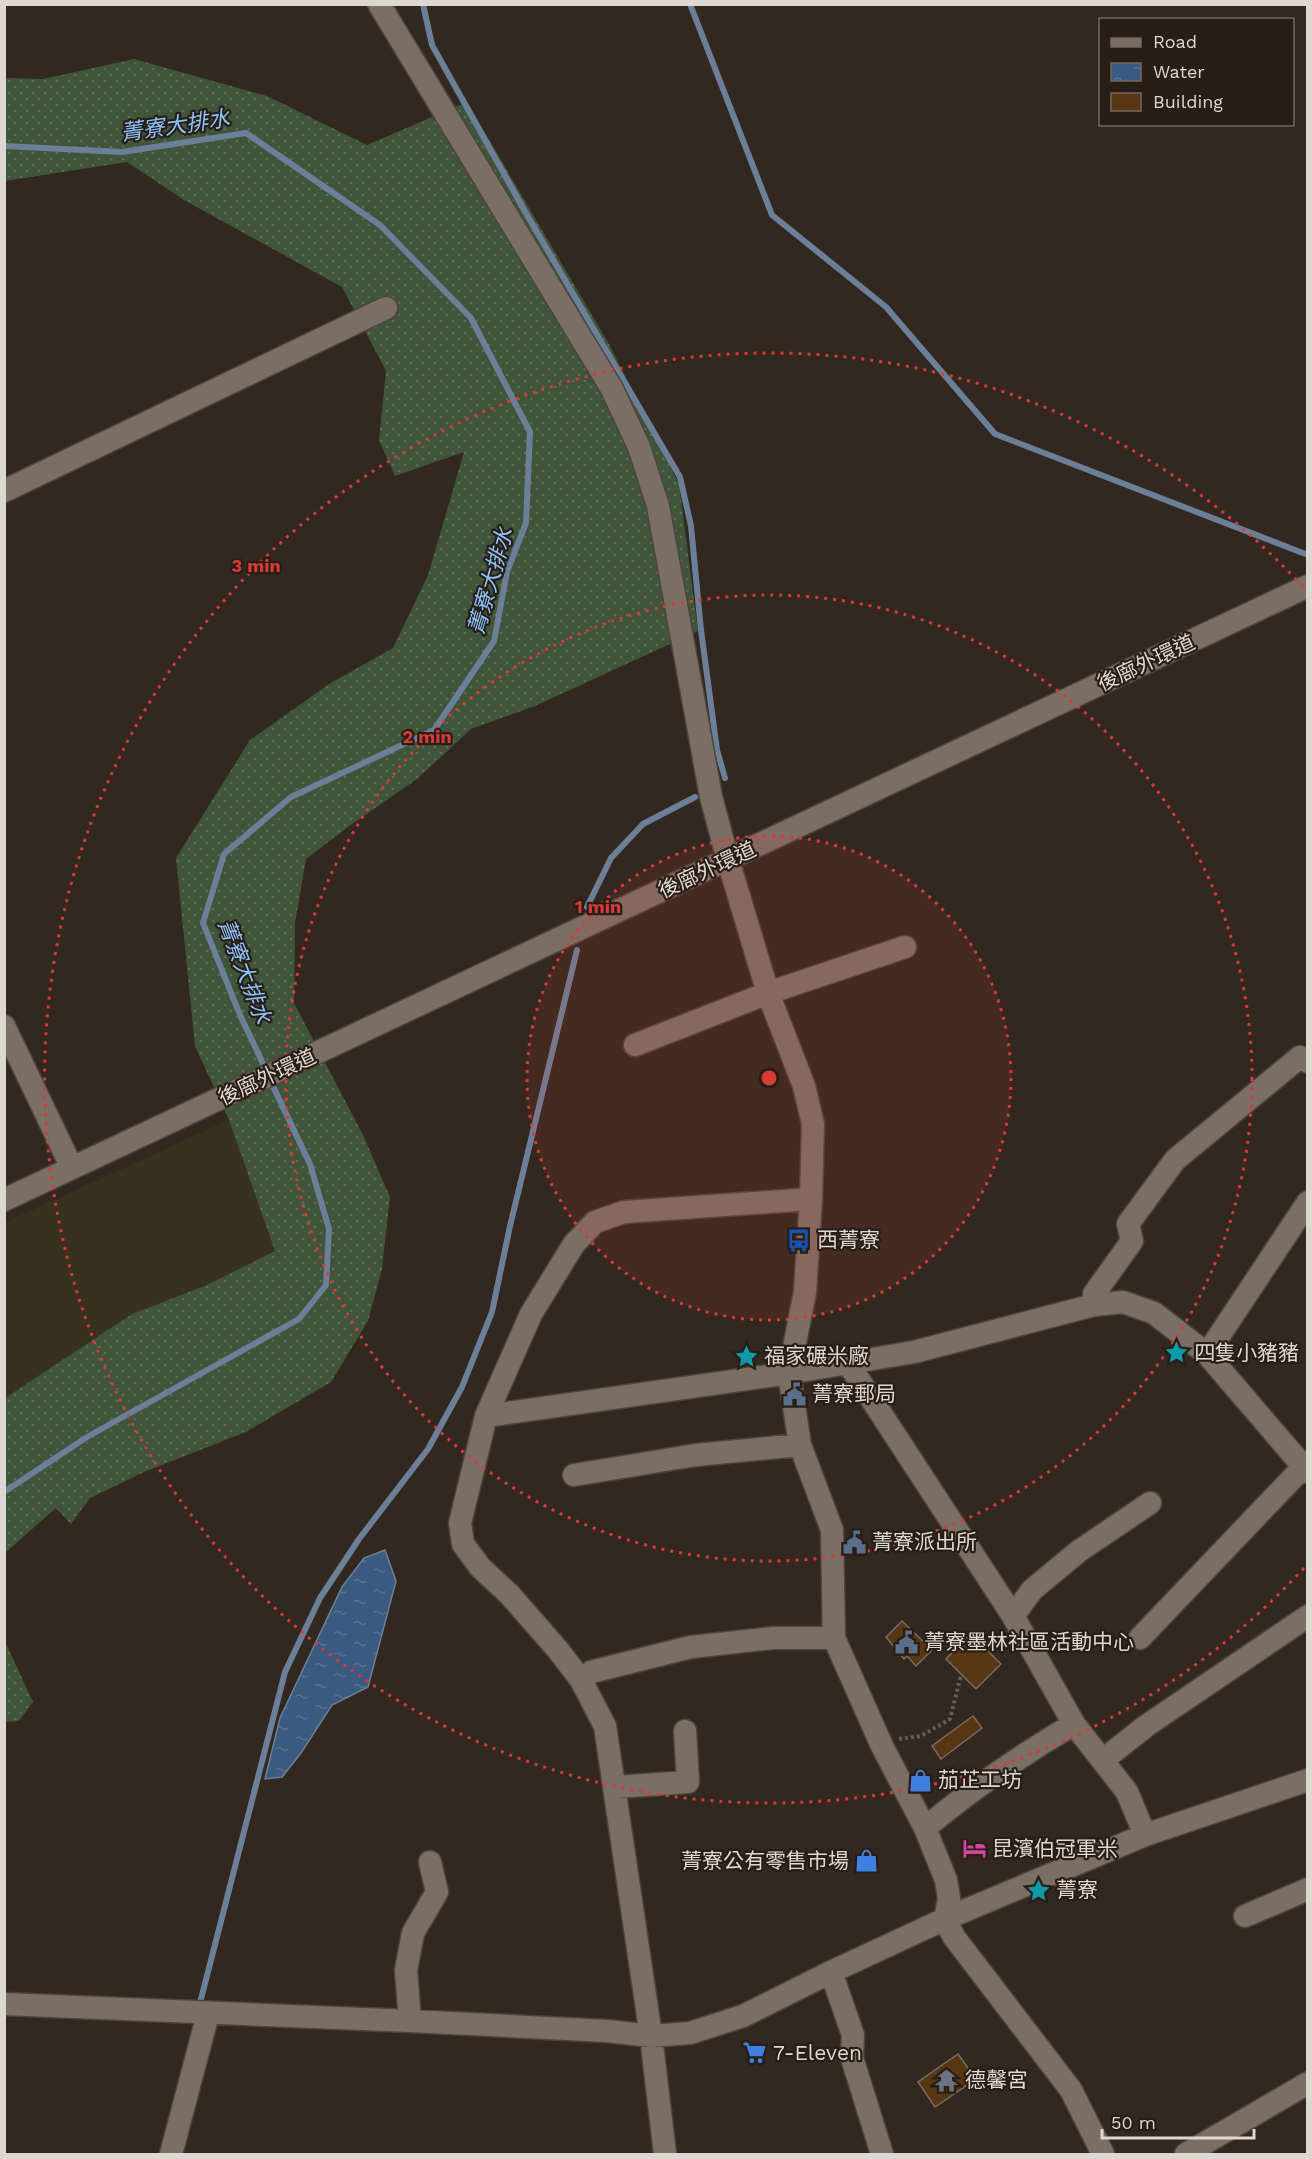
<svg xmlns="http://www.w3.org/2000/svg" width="1312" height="2159" font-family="'Work Sans','Noto Sans TC',sans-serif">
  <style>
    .industrial { fill: #393120 }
    .grass { fill: url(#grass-dots) }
    .water { fill: url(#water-ripples); stroke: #6b8098; stroke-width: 1.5 }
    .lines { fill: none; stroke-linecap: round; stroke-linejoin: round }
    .stream { stroke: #6b8098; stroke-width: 6 }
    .building { fill: #593613; stroke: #786c63; stroke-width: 1.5 }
    .minor-casing { stroke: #4d453d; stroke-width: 25 }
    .path { stroke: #665d55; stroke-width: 4; stroke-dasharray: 3 3; stroke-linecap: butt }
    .minor { stroke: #7b6f65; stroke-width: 22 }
    .ring { fill: none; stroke: #d73a39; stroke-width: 3; stroke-dasharray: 3 6 }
    .labels { text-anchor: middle; stroke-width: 4.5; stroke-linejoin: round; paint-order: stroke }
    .street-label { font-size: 21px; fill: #ded8d2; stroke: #281e16 }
    .poi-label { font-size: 21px; fill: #ded8d2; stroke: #281e16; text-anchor: start }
    .water-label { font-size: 22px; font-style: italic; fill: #8dc3fd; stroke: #281e16 }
    .centre { fill: #d73a39; stroke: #281e16; stroke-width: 3 }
    .ring-label { font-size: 18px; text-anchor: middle; font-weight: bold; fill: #d73a39; stroke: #281e16; stroke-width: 4.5; stroke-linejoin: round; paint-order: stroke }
  </style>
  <defs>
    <pattern id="grass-dots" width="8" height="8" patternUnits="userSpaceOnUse" patternTransform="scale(1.5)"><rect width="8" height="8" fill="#40543a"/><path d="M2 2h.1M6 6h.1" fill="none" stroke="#5b6c56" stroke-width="1.8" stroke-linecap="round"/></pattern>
    <pattern id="water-ripples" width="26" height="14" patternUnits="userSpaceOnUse" patternTransform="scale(1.5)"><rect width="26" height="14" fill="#3a5b7f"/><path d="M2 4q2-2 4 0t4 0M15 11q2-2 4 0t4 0" fill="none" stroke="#567290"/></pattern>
  </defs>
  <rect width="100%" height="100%" fill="#32281f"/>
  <path class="industrial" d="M229,1120l47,131 -69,34 -75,29 -127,84 -1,-175z"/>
  <path class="grass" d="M134,59l133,37 100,49 100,-43 143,244 69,138 19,147 -163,75 -64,23 -54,50 -69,48 -42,32 -11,64 -1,80 69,132 27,62 -8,72 -14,52 -37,61 -85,50 -102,40 -54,26 -19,26 -15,-16 -51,45v-155l127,-84 75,-29 68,-34 -46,-131 -34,-74 -19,-188 74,-118 79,-56 64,-36 35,-73 36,-123 -69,24 -16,-36 7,-69 -44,-84 -158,-87 -57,-38 -122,19v-103l38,1z
    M4,1639l29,63 -14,19 -14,1z"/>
  <path class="water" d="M385,1550l11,31 -28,106 -36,18 -31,48 -19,24 -17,2 15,-61 62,-131 22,-29z"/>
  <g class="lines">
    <path class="stream" d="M423,4l9,41 95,170 153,262 11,49 10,104 16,120 8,28
      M690,4l82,211 114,92 109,127 313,121
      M4,146l118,6 124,-19 134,92 91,93 59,114 -4,91 -19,49 -13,69 -60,89 -143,67 -67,57 -21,69 37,92 26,55
      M587,907l24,-49 32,-34 52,-27
      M4,1492l83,-55 212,-118 27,-34 3,-56 -19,-65 -40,-84
      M200,2003l85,-331 35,-74 39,-59 69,-90 34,-62 30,-75 18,-86 67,-276"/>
  </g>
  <path class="building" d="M902,1621l30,29 -16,16 -9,-10 -3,3 -18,-22z
    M971,1634l30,30 -25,25 -30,-30z
    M973,1716l9,12 -41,31 -9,-13z
    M958,2054l18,25 -41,28 -17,-25z"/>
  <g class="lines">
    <defs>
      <path id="minor" d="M379,4l233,385 27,58 19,59 53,291 17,63 40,133 36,93 9,38 -2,75 -6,93 -16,81 11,72 32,85 2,108 48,108 43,82 21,52 3,19 -4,20 9,18 117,153 32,64
        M4,491l382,-183
        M4,1026l68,142
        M635,1045l133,-52 137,-46
        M4,1200l1304,-614
        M1094,1305v-11l38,-53 -4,-17 47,-64 125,-103 8,5
        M1207,1354l101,-152
        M848,1363l165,253 61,108 53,68 18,43
        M486,1416l303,-43 125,-21 180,-47 29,-3 31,11 53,41 101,118
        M574,1475l122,-20 104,-10
        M1013,1616l19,-26 47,-39 71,-48
        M1140,1638l168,-176
        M581,1680l10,-8 100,-25 82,-9h61
        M1103,1760l43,-34 162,-110
        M616,1787l72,-5 -3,-51
        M925,1828c47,-39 96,-73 149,-104
        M1245,1916l63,-27
        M831,1972l22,63 -1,23 30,96
        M4,2004l406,17 197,10 44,5 39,-3 53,-17 88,-44 114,-53 200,-84 163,-55
        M410,2021l-4,-51 7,-37 24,-41 -7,-30
        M171,2154l37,-140
        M665,2154l-14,-118 -46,-310 -24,-46 -23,-30 -48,-55 -30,-28 -17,-23 -3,-21 26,-107 45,-102 43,-70 21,-22 29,-10 187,-13
        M1186,2154l122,-71"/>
    </defs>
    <use href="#minor" class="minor-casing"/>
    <path class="path" d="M899,1739l22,-3 29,-17 11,-44"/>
    <use href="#minor" class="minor"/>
  </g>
  <circle cx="769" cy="1078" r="242" fill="#d73a39" fill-opacity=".12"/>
  <g class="ring">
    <circle cx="769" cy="1078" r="242"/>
    <circle cx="769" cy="1078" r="483"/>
    <path d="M1304 1568A725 725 0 1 1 1304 588"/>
  </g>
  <defs>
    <symbol id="bus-bare" viewBox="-9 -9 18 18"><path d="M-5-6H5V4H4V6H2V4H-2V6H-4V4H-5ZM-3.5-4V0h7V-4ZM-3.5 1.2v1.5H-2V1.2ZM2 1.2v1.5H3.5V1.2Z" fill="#1a4fb4" stroke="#281e16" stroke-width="2.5" paint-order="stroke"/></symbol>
    <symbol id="sight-bare" viewBox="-9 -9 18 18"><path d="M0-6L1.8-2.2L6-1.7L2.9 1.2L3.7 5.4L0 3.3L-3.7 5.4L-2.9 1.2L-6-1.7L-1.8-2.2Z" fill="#0f9aa8" stroke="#281e16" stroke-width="2.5" paint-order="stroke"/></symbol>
    <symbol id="civic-bare" viewBox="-9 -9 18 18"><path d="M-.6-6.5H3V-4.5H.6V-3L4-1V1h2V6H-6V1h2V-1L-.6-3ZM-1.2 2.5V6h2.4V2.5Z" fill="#5c6f8a" stroke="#281e16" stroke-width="2.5" paint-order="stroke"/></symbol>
    <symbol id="shop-bare" viewBox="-9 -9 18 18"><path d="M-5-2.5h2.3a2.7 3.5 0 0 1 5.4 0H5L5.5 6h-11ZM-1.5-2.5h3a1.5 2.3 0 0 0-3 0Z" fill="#3f7fe0" stroke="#281e16" stroke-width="2.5" paint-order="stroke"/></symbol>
    <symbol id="hotel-bare" viewBox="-9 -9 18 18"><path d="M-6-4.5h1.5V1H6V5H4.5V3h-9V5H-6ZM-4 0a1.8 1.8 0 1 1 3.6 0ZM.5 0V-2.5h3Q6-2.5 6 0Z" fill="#d1479c" stroke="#281e16" stroke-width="2.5" paint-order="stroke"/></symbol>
    <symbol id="supermarket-bare" viewBox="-9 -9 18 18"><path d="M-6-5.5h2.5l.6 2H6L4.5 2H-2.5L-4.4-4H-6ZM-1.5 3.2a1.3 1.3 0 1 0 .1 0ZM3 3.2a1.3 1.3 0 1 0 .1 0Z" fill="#3f7fe0" stroke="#281e16" stroke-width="2.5" paint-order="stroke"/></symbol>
    <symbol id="temple-bare" viewBox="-9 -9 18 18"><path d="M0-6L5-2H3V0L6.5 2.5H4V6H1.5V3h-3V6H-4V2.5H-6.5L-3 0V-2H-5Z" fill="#6b7280" stroke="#281e16" stroke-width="2.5" paint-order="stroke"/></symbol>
  </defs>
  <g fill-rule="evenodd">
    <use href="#bus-bare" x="782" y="1224" width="33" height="33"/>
    <use href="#sight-bare" x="1160" y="1336" width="33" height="33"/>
    <use href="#sight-bare" x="730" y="1340" width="33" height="33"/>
    <use href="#civic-bare" x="778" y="1378" width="33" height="33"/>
    <use href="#civic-bare" x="838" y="1526" width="33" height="33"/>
    <use href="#civic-bare" x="890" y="1626" width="33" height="33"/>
    <use href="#shop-bare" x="904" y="1764" width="33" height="33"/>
    <use href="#hotel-bare" x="958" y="1832" width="33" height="33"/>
    <use href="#shop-bare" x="850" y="1844" width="33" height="33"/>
    <use href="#sight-bare" x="1022" y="1874" width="33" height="33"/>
    <use href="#supermarket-bare" x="738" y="2036" width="33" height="33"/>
    <use href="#temple-bare" x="930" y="2064" width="33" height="33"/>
  </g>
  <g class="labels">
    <g class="street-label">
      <text transform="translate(1146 663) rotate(-25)" y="7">後廍外環道</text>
      <text transform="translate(707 870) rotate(-25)" y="7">後廍外環道</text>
      <text transform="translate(267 1077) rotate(-25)" y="7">後廍外環道</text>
    </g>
    <g class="poi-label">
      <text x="817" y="1247">西菁寮</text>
      <text x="1194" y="1360">四隻小豬豬</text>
      <text x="764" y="1363">福家碾米廠</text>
      <text x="812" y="1401">菁寮郵局</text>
      <text x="872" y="1549">菁寮派出所</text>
      <text x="924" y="1649">菁寮墨林社區活動中心</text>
      <text x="938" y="1787">茄芷工坊</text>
      <text x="992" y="1856">昆濱伯冠軍米</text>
      <text x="849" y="1868" text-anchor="end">菁寮公有零售市場</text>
      <text x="1056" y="1897">菁寮</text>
      <text x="773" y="2060">7-Eleven</text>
      <text x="965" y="2087">德馨宮</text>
    </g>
    <g class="water-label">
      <text transform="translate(175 125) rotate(-8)" y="8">菁寮大排水</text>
      <text transform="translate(490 581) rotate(-74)" y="8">菁寮大排水</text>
      <text transform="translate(245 971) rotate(69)" y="8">菁寮大排水</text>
    </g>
  </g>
  <circle cx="769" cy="1078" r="9" class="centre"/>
  <g class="ring-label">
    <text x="256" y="572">3 min</text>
    <text x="427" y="743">2 min</text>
    <text x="598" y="913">1 min</text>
  </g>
  <rect width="1312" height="2159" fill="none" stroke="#ded8d2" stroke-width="12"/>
  <rect x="1099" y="18" width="195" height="108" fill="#281e16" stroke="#716861" stroke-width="1.5"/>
  <rect x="1111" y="38" width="30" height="9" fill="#7b6f65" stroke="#716861" stroke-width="1.5"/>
  <text x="1153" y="48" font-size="18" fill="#ded8d2">Road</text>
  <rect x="1111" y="63" width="30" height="18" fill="url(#water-ripples)" stroke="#716861" stroke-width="1.5"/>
  <text x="1153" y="78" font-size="18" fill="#ded8d2">Water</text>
  <rect x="1111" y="93" width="30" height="18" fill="#593613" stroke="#716861" stroke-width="1.5"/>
  <text x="1153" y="108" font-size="18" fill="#ded8d2">Building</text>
  <path d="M1102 2129v9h152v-9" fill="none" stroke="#ded8d2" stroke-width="3"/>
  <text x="1111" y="2129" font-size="18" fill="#ded8d2" stroke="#281e16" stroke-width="4.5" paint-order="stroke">50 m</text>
</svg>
